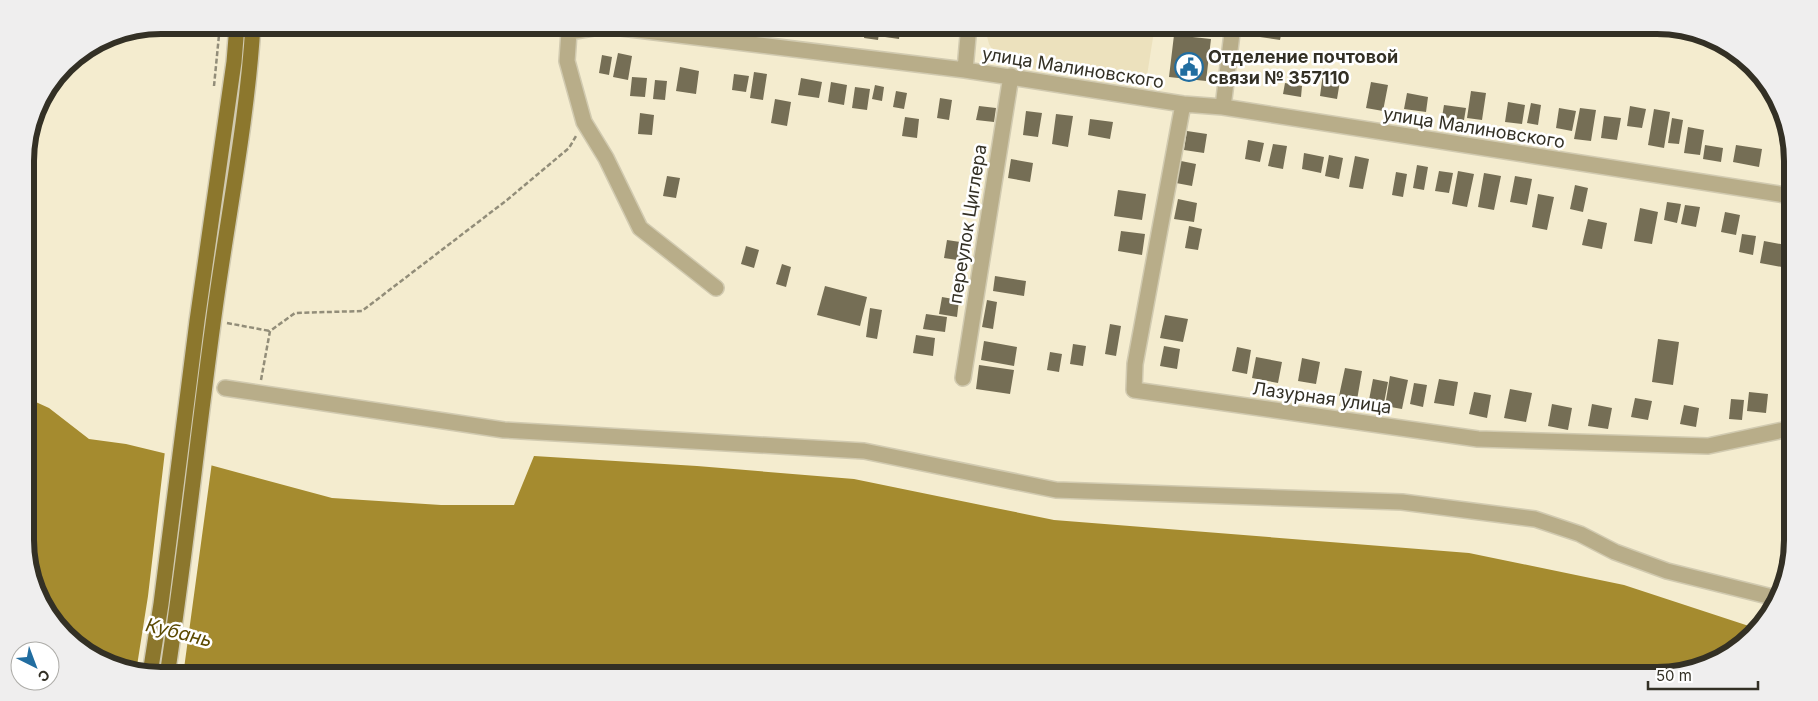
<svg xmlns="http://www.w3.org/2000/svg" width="1818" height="701" font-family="Inter,sans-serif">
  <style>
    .built { fill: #ece1bd }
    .water { fill: #a58b2f }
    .pier { fill: #f4eccf }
    .building { fill: #756e55 }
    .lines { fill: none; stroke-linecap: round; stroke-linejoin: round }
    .minor-casing { stroke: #d1cab0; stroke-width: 18 }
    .major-casing { stroke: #d1cab0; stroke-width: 18 }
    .path { stroke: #928d79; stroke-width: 2.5; stroke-dasharray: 5 2.5; stroke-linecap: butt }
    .minor { stroke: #b8ad89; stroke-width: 15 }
    .major { stroke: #8c772d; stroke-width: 15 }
    .labels { text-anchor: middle; stroke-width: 5; stroke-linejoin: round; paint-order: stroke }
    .poi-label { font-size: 18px; font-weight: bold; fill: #333025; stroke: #fff; text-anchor: start }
    .street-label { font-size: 18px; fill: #333025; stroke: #fff }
    .water-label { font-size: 19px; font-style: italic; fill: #5b4900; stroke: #fff }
    .rim { fill: none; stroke: #333025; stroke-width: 6 }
  </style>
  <rect width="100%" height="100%" fill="#f4eccf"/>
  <path class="built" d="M984,25h171l-9,57 -135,-15 -15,-11 -7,-12z"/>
  <path class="water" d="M27,398l22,10 40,31 37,5 62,15 144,39 109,7h73l20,-49 163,10 157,13 200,41 415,33 155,32 131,43 -15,20 -74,28h-1506l-43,-7 -59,-39 -30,-63z"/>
  <path class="pier" d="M165,451l47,11 -29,214h-23l-24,-4 12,-76z"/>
  <path class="building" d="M818,25h12l-1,7 -12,-2z
    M838,25h19l-2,10 -19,-4z
    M866,25l14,2 -2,13 -14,-2z
    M887,25h14l-2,14 -14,-2z
    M903,25h31l-1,7 -30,-5z
    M1262,25h21l-3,15 -20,-3z
    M1174,35l37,4 -5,42 -37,-4z
    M618,53l14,3 -4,24 -15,-3z
    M602,55l10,2 -3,18 -10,-2z
    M680,67l19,4 -3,23 -20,-3z
    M754,72l13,2 -4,26 -13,-2z
    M1323,73l18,2 -4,24 -17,-3z
    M734,74l15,2 -3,16 -14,-2z
    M632,77l15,1 -2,19 -15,-1z
    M801,78l21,4 -3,16 -21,-3z
    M655,80l12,1 -2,19 -12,-1z
    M831,82l16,3 -3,20 -16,-3z
    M1371,82l17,3 -5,26 -17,-3z
    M1285,83l17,3 -1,11 -18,-3z
    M875,85l9,2 -2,14 -10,-2z
    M855,87l15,2 -3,21 -15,-2z
    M896,91l11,2 -3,16 -11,-2z
    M1471,91l15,2 -4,27 -15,-2z
    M1407,93l21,4 -2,15 -22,-3z
    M940,98l12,2 -3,20 -12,-2z
    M775,99l16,3 -4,24 -16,-3z
    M1508,102l17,3 -3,19 -17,-2z
    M1531,103l10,2 -3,20 -11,-2z
    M1444,105l22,3 -2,12 -22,-3z
    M979,106l17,2 -2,14 -18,-2z
    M1630,106l16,3 -4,19 -15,-2z
    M1559,108l17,3 -4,20 -16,-3z
    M1580,108l16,2 -5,31 -17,-2z
    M1654,109l16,3 -6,36 -16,-3z
    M1026,111l16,2 -4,24 -15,-2z
    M640,113l14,2 -2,20 -14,-1z
    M1056,114l17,2 -5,31 -16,-3z
    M1604,116l17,2 -4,22 -16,-2z
    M905,117l14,2 -2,19 -15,-2z
    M1672,118l11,2 -4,24 -11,-1z
    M1090,119l23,3 -3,17 -22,-4z
    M1688,127l16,3 -4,25 -16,-2z
    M1187,131l20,3 -3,19 -20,-3z
    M1248,140l16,3 -4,19 -15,-3z
    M1791,140l1,2v27l-6,-1z
    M1273,144l14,2 -4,23 -15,-3z
    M1705,145l18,3 -2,14 -18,-3z
    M1736,145l26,4 -3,18 -26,-5z
    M1304,153l20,4 -3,16 -19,-4z
    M1329,155l14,3 -4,21 -14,-3z
    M1355,156l14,3 -6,30 -14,-2z
    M1011,159l22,4 -3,19 -22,-4z
    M1181,161l15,3 -4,22 -16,-3z
    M1417,165l11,2 -4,23 -11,-2z
    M1439,171l14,2 -4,20 -14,-2z
    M1458,171l16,3 -7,33 -15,-3z
    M1396,172l11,2 -4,23 -11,-2z
    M1484,173l17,3 -7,34 -16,-3z
    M667,176l13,2 -4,20 -13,-2z
    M1515,176l17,3 -5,26 -17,-3z
    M1575,185l13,3 -5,24 -13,-3z
    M1118,190l28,4 -4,26 -28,-4z
    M1538,194l16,3 -7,33 -15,-3z
    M1178,199l19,4 -3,19 -20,-3z
    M1667,202l14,2 -4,19 -13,-3z
    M1685,205l15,2 -4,20 -15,-3z
    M1640,208l18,4 -6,32 -18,-3z
    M1725,212l15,3 -4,20 -15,-3z
    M1588,219l19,4 -5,26 -20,-4z
    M1189,226l13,3 -4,21 -13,-2z
    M1121,231l24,3 -3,21 -24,-4z
    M1742,234l14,2 -3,19 -14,-3z
    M947,240l20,3 -3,18 -20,-3z
    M1764,241l27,5 -4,22 -27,-5z
    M746,246l13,4 -5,18 -13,-4z
    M782,264l9,3 -5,20 -10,-3z
    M995,276l31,5 -2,15 -31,-5z
    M825,286l42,11 -7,29 -43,-11z
    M942,297l17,3 -2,17 -18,-3z
    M987,300l10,2 -4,27 -11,-2z
    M870,308l12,2 -5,29 -11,-2z
    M926,314l21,3 -2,15 -22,-3z
    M1165,315l23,4 -5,23 -23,-4z
    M1110,324l11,2 -5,30 -11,-2z
    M916,335l19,3 -2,18 -20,-3z
    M1658,339l21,3 -6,43 -21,-3z
    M984,341l33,6 -3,19 -33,-6z
    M1073,344l13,2 -3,20 -13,-2z
    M1164,346l16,3 -3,20 -17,-3z
    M1237,347l14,3 -4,24 -15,-3z
    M1050,352l12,2 -3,18 -12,-2z
    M1256,357l26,5 -4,21 -26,-5z
    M1302,358l18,4 -4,22 -18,-3z
    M979,365l35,5 -4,24 -34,-5z
    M1345,368l17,3 -5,29 -18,-4z
    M1390,376l18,4 -6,29 -17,-3z
    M1373,379l15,3 -4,21 -15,-3z
    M1439,379l19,3 -4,24 -20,-3z
    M1414,383l13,2 -4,22 -13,-3z
    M1510,389l22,4 -6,29 -22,-4z
    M1474,392l17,3 -4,23 -18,-4z
    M1749,392l19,2 -2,19 -19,-2z
    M1635,398l17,3 -4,19 -17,-3z
    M1731,399l13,1 -2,20 -13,-1z
    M1552,404l20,4 -4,22 -20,-4z
    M1592,404l20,4 -4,21 -20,-3z
    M1684,405l15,3 -3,19 -16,-3z
    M1791,444h2v34h-5z"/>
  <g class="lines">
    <defs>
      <path id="minor" d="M556,25l13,7 36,-6 360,44 218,34 40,3 569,89
        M569,32l-2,29 17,61 22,36 34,70 76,60
        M965,70l4,-45
        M1183,104l-48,260 -1,26 344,49 230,7 85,-18
        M1223,107l10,-82
        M963,378l48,-302
        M225,388l279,42 360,21 192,39 346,12 133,17 45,15 35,18 52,19 109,27"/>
      <path id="major" d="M150,674l11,-70 36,-283 37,-259 3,-37
        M167,676c18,-117 30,-235 46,-352 13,-100 34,-199 40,-299"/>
    </defs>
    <use href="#minor" class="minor-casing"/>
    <use href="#major" class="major-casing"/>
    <path class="path" d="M214,86l6,-61
      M227,323l43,8
      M261,380l9,-49 25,-18 67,-2 145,-111 62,-52 7,-12"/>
    <use href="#minor" class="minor"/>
    <use href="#major" class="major"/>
  </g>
  <defs>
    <symbol id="civic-ring" viewBox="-11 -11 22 22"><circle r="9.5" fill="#fff" stroke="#216da0" stroke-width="1.5"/><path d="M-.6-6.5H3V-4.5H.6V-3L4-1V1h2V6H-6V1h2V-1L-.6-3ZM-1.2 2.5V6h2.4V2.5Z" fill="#216da0"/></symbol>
  </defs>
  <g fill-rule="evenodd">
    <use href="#civic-ring" x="1173" y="51" width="32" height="32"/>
  </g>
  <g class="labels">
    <g class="poi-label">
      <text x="1208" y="63">Отделение почтовой<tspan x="1208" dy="21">связи № 357110</tspan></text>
    </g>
    <g class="street-label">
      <text transform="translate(1073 68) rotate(9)" y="6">улица Малиновского</text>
      <text transform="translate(1474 128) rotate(9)" y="6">улица Малиновского</text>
      <text transform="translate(968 224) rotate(-81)" y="6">переулок Циглера</text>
      <text transform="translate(1322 398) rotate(8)" y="6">Лазурная улица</text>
    </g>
    <g class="water-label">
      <text transform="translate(179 632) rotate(14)" y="7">Кубань</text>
    </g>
  </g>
  <path d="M0 0H1818V701H0ZM161 34H1657A127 127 0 0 1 1784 161V540A127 127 0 0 1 1657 667H161A127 127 0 0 1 34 540V161A127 127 0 0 1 161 34Z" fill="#efeeee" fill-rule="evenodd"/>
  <path class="rim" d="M161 34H1657A127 127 0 0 1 1784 161V540A127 127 0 0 1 1657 667H161A127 127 0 0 1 34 540V161A127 127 0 0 1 161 34Z"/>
  <g transform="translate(35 666) rotate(138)"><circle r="24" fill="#ffffff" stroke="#adaca8"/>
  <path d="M0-4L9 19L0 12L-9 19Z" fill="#216da0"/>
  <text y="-8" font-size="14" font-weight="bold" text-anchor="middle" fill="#333025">С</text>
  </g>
  <path d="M1648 681v8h110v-8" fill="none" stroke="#333025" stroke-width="2.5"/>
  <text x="1656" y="681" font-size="15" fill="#333025" stroke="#ffffff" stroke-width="4" paint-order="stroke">50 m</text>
</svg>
